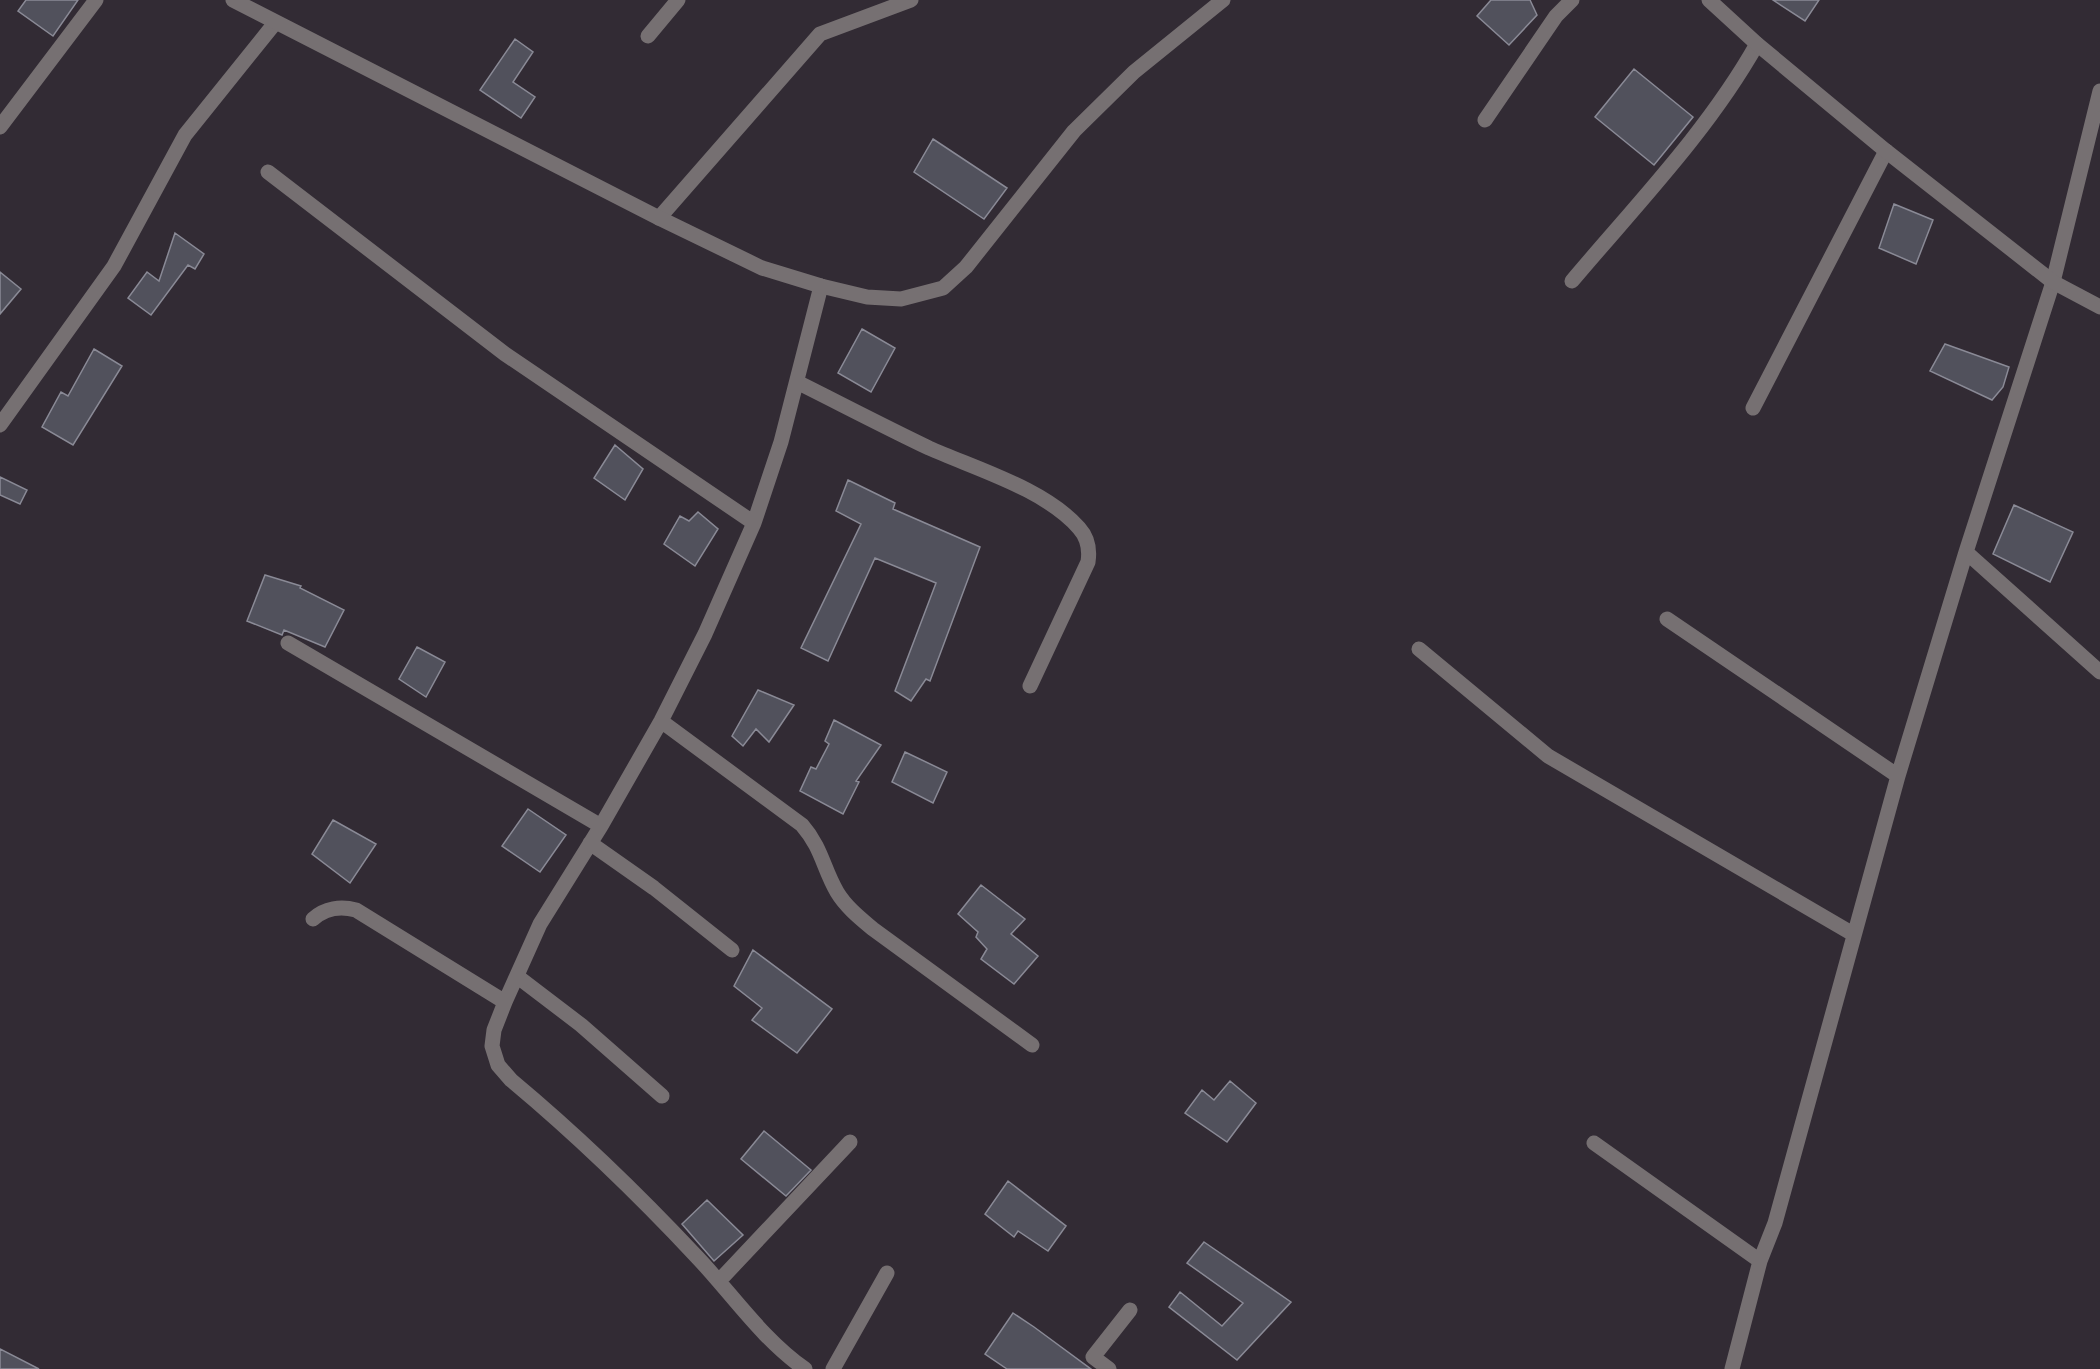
<svg xmlns="http://www.w3.org/2000/svg" width="2100" height="1369" font-family="'IBM Plex Sans',sans-serif">
  <style>
    .building { fill: #51515c; stroke: #8a8a96; stroke-width: 1.5 }
    .lines { fill: none; stroke-linecap: round; stroke-linejoin: round }
    .minor { stroke: #767072; stroke-width: 15 }
    .tertiary { stroke: #767072; stroke-width: 15 }
  </style>
  <rect width="100%" height="100%" fill="#322b34"/>
  <path class="building" d="M26,0h52l-25,36 -35,-25z
    M1491,0h39l7,15 -28,30 -32,-29z
    M1773,0h46l-14,21z
    M515,39l18,13 -20,30 22,15 -14,21 -41,-28z
    M1634,69l59,48 -39,48 -59,-48z
    M933,139l74,49 -23,31 -70,-47z
    M1894,204l39,16 -17,44 -37,-16z
    M175,233l29,21 -9,15 -7,-4 -37,50 -23,-17 19,-26 12,9z
    M0,272l21,17 -21,25z
    M862,329l33,19 -24,44 -33,-19z
    M1945,344l64,23 -6,20 -11,13 -62,-29z
    M94,349l28,17 -49,79 -31,-18 19,-35 7,4z
    M615,445l28,24 -18,31 -31,-22z
    M0,477l27,13 -7,14 -20,-9z
    M848,480l47,23 -2,6 87,38 -50,134 -4,-2 -15,22 -16,-10 41,-108 -61,-25 -47,103 -27,-13 60,-124 -25,-13z
    M2014,505l59,27 -23,50 -57,-28z
    M698,512l20,17 -23,37 -31,-22 16,-28 9,5z
    M265,575l36,11 -1,2 44,22 -19,37 -41,-17 -2,5 -35,-14z
    M417,647l28,15 -19,35 -27,-18z
    M758,690l36,15 -25,37 -13,-13 -13,17 -11,-10z
    M834,720l47,25 -25,36 3,1 -16,32 -43,-23 11,-24 5,2 13,-25 -4,-3z
    M905,752l42,20 -14,31 -41,-21z
    M528,809l38,26 -26,37 -38,-26z
    M333,820l43,24 -26,39 -38,-29z
    M981,885l44,34 -14,15 27,22 -24,28 -33,-25 6,-10 -11,-12 2,-5 -20,-18z
    M753,950l79,59 -35,44 -45,-33 10,-12 -28,-22z
    M1230,1081l26,22 -29,39 -42,-29 17,-23 12,10z
    M764,1131l47,39 -25,26 -45,-37z
    M1008,1181l58,45 -18,25 -30,-20 -4,6 -29,-23z
    M707,1200l36,35 -29,26 -32,-37z
    M1204,1242l87,60 -54,58 -68,-53 11,-15 42,34 21,-23 -56,-40z
    M1013,1313l21,14 57,42h-84l-22,-15z
    M0,1349l39,20h-39z"/>
  <g class="lines">
    <path class="minor" d="M648,36l30,-36
      M1485,120l71,-104 16,-16
      M0,127l96,-127
      M268,172l237,182 249,169
      M659,218l161,-184 91,-34
      M1572,281c64,-76 136,-150 185,-237
      M797,382c44,22 88,45 132,66 47,21 116,41 150,80 9,10 11,21 9,34l-58,124
      M1753,408l133,-257
      M0,425l114,-159 71,-131 90,-112
      M1966,552l134,120
      M1667,619l231,157
      M288,643l313,183
      M1419,649l129,107 305,178
      M661,721l141,104c20,23 21,43 35,67 9,15 23,26 36,37l159,116
      M590,843l64,45 78,62
      M313,919c12,-11 28,-13 43,-9l149,92
      M518,977l63,48 81,71
      M1594,1143l166,118
      M719,1281l131,-139
      M805,1369c-42,-29 -73,-75 -108,-112 -59,-63 -120,-122 -186,-177l-13,-15 -6,-19 2,-16 11,-28 35,-78 61,-98 60,-105 44,-87 49,-111 27,-81 40,-156
      M833,1369l54,-96
      M1109,1369l-16,-12 37,-47
      M1732,1369l28,-108 15,-38 123,-447 68,-224 87,-270 47,-191"/>
    <path class="tertiary" d="M233,0l426,218 103,50 59,18 46,11 34,2 42,-11 23,-21 108,-136 60,-59 89,-72
      M1709,0l48,44 129,107 167,131 47,25"/>
  </g>
</svg>
